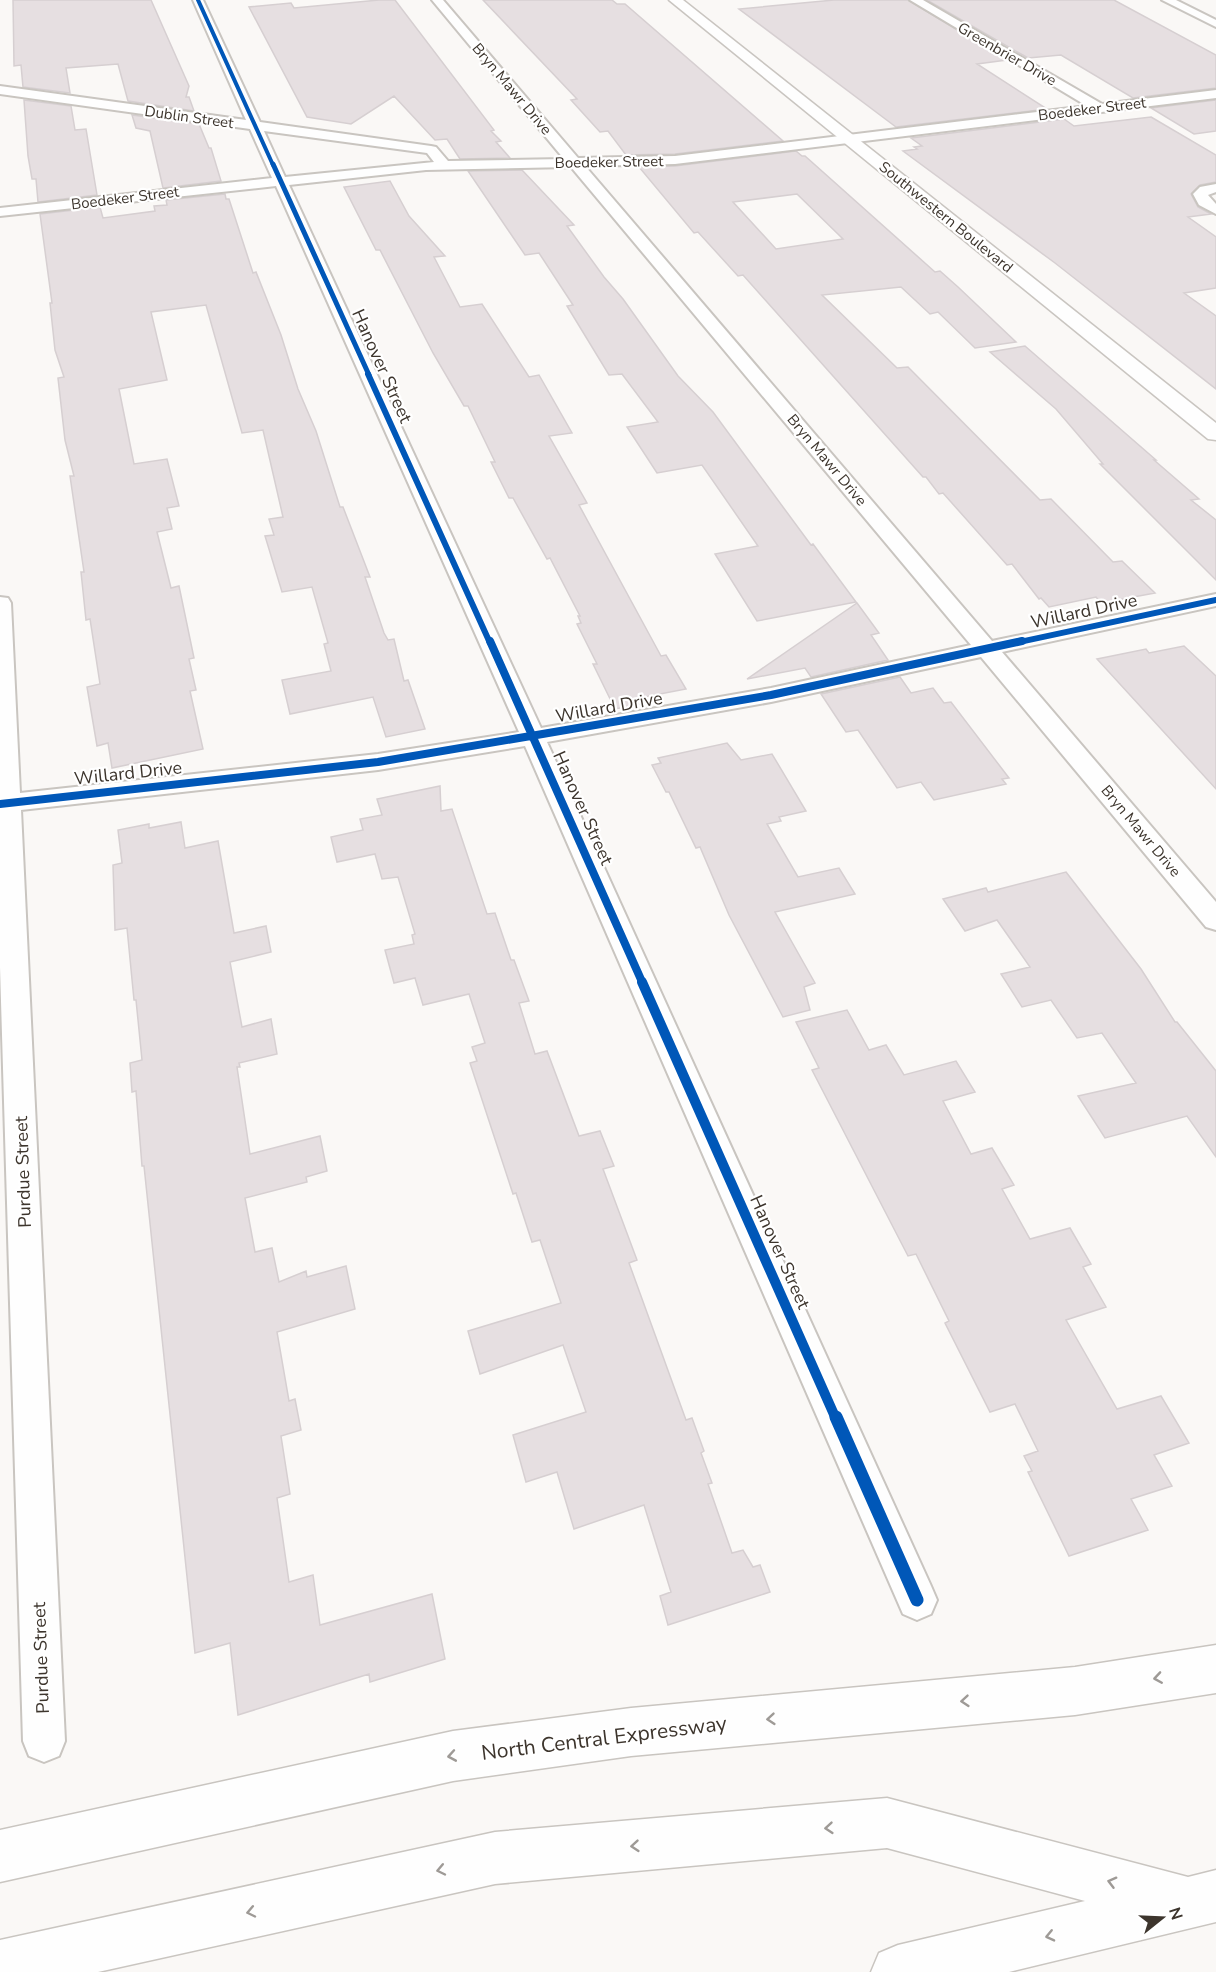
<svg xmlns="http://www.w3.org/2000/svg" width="1216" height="1972" font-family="'Nunito Sans',sans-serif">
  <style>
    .building { fill: #e6dfe1; stroke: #d6cfd1; stroke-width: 1.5; fill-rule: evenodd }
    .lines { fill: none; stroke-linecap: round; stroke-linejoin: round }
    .minor-casing { stroke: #c9c5c0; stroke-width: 4 }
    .tertiary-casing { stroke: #c9c5c0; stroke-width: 3 }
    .secondary-casing { stroke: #c9c5c0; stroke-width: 3 }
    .motorway-casing { stroke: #c9c5c0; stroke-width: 3 }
    .minor { fill: #fefefe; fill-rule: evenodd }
    .tertiary { fill: #fefefe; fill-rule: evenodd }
    .secondary { fill: #fefefe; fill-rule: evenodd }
    .motorway { fill: #fefefe; fill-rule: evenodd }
    .cycleway-far5-casing { stroke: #fff; stroke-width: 5 }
    .cycleway-far4-casing { stroke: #fff; stroke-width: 8 }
    .cycleway-far3-casing { stroke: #fff; stroke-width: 8 }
    .cycleway-far2-casing { stroke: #fff; stroke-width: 11 }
    .cycleway-far1-casing { stroke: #fff; stroke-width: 14 }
    .cycleway-casing { stroke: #fff; stroke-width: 16 }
    .cycleway-far5 { stroke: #0057b8; stroke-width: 4 }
    .cycleway-far4 { stroke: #0057b8; stroke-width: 5 }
    .cycleway-far3 { stroke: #0057b8; stroke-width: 6 }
    .cycleway-far2 { stroke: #0057b8; stroke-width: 8 }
    .cycleway-far1 { stroke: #0057b8; stroke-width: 10 }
    .cycleway { stroke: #0057b8; stroke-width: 13 }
    .oneway { stroke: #9e9a96 }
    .labels { text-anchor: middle; stroke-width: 4.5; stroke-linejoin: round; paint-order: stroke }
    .far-street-label { font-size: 15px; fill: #3d352d; stroke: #fff }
    .street-label { font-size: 18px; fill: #3d352d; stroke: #fff }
    .near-street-label { font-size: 21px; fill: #3d352d; stroke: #fff }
  </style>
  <rect width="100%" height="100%" fill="#faf8f6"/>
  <path class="building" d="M13,0h138l38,86 -3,11h3l5,14 -66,-10 -10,-37 -52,4 4,25 -47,-6 -2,-22 -7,1z
    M379,0h16l99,130 -3,1 10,10 -5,1 14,16 -50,1 -13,-20 -12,1 -41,-44 -43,28 -44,-7 -58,-110 42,-4 3,5z
    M483,0h129l5,4h8l158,137 -108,13 -49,1 -18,-24 -8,1 -29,-32 6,-1z
    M834,0h74l99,60 -30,4 70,45 -151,18 -157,-118z
    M927,0h187l102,55v33l-83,10 -72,-43 -33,3z
    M24,100l47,6 4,24 11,-1 11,66 -59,7 -2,-23h-4l-4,-23z
    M1216,100v31l-22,3 -43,-26z
    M132,115l67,9 10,24h2l10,33 -58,7 -13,-57 -14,-3z
    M1151,117l65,38v27l-16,3 -9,9 7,13 13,7 -23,3 28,20v51l-32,5 32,23v73l-161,-126 -152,-112 14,-2 -3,-2 8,-1 -11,-8 153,-19 10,7z
    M796,151l6,5h3l130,116 5,-1 18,16 58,55 -41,6 -37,-36 -8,2 -29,-27 -79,8 75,73 11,-1 132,133 11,-1 62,63 9,-1 33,32 -54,10 -5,-6 -47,10 -8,-9 -2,1 -27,-35 -5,1 -64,-72 -4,1 -13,-17h-3l-180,-202 -5,1 -40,-44 -4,1 -55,-66 36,-1zM797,194l46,45 -67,10 -43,-47z
    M522,170l52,55 -7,1 37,51 19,22 55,77 35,36 98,133 2,-1 43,58 -99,19 -42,-67 43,-8 -56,-81 -45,8 -30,-46 31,-5 -36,-48 -13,1 -42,-69 6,-1 -34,-52 -14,2 -57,-84z
    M390,181l19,35 36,40 -11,1 26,50 22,-3 47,73 10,-2 33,58 -23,3 38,67 -8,2 82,151 5,-1 20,34 -42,8 2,6 -31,6 -22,-45h4l-20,-40 4,-1 -3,-7h2l-30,-58 -3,1 -34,-61h-4l-18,-36h4l-27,-56h-4l-31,-53 -53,-103h-4l-32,-63z
    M225,194l1,5h3l24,74 3,-1 25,63 17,54 18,42 24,76h3l27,70h-5l19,56 4,7 6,-1 10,42 4,-1 17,49 -39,8 -13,-40 -83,17 -8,-34 49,-9 -7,-27 4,-1 -16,-56 -30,5 -17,-56 9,-1 -5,-16 14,-2 -20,-87 -21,3 -36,-128 -55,7 16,68 -48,9 15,75 33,-5 12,47 -12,2 5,21 -15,3 14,56 8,-2 15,72 -5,1 7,31 -6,1 13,58 -91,19 -4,-25 -11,3 -10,-59 13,-3 -10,-65 -4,1 -5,-48h3l-14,-96h4l-9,-36 -7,-62 6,-1 -9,-27 -5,-47h2l-12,-89 60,-7 3,11 52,-7 -1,-5 13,-1 -1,-5z
    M1025,346l131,114h-2l45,39 -8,1 25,20v60l-116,-116h3l-47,-55 -66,-57z
    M857,603l22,30 -8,2 17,25 -77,17 -6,-9 -58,11z
    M1184,646l32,30v113l-119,-130 49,-10 3,4z
    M900,677l11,16 22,-5 11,15 7,-1 58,76 -7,1 4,5 -72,16 -13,-18 -24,6 -39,-58 -12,2 -25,-38z
    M727,743l14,17 31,-6 34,57 -27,6 2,4 -14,3 31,53 41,-9 16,26 -80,18 40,71 -11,4 6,23 -27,7 -54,-102 -29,-68 -4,1 -27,-56h-3l-14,-27 9,-2 -3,-5z
    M440,786l1,25 11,-2 35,105 8,-1 16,47h3l15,41 -10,2 16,51 12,-3 32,85 21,-5 14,35 -11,3 34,91 -8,3 57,157 6,-2 12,33 -3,2 11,30 -4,1 24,69 11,-3 10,17 7,-2 10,27 -102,33 -8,-29 11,-4 -27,-87 -70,24 -17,-57 -31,10 -13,-47 73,-23 -23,-67 -83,29 -12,-43 93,-28 -21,-63 -8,2 -16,-49 -3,1 -43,-131 7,-2 -5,-14 13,-4 -16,-49 -46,11 -8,-27 -21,5 -9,-33 29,-6 -2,-9 3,-1 -17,-57 -16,2 -7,-25 -38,8 -6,-25 32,-7 -3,-11 22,-4 -5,-16z
    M181,822l4,26 33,-7 16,92 32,-7 5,26 -41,10 12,65 29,-8 6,35 -38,9 1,4h-3l13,87 70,-18 7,35 -21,6 1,5 -62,16 10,54 17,-4 7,34 27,-11 1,6 39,-11 9,43 -78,23 12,69 6,-2 6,31 -20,6 9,58 -13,4 12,84 24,-7 7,50 112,-31 13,65 -75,23 -1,-8 -131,41 -8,-72 -35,10 -51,-487h-2l-6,-75 -4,1 -2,-29 12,-3 -6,-60h-2l-7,-72 -12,2 -2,-65 9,-2 -4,-33 31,-6v4z
    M1066,872l75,97 34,53h2l39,49v86l-29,-41 -82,22 -27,-42 58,-13 -34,-50 -25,5 -26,-38 -29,7 -21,-33 29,-7 -33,-47 -32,11 -22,-32 43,-11 2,4z
    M847,1010l22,40 17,-5 18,30 52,-14 19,31 -32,9 28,53 21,-6 22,37 -12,4 28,50 40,-11 21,36 -8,3 23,40 -40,13 51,89 44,-13 28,47 -35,12 18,31 -41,13 17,31 -79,26 -41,-84 4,-1 -8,-15 14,-5 -23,-47 -25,8 -45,-89 4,-2 -33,-67 -8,2 -96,-186 7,-2 -23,-46z"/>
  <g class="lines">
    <defs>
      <path id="minor" d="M193,0h10l57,122 171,24 5,1 12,14 116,-2 -132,-159h11l135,158 97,-2 412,-50 -177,-106h13l179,104 114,-14v8l-541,66 -90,2 407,475 224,-47v12l-214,46 214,250v28l-10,-3 -225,-270 -210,45 -224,40 384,844 6,14 -6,14 -14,6 -14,-6 -378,-868 -147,24 -357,40 44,931 -6,15 -15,6 -15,-6 -6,-15 -23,-774v-370l8,1 3,5 9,190 358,-39 141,-22 -243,-546 -276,30v-8l272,-30 -22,-49 -250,-35v-8l246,34zM264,131l163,22 7,9 -149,15zM571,167l400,478 -200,43 -230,40 -252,-543 137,-15z
        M1162,0h14l40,20v7z
        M1216,184v8l-8,3 8,9v10l-17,-9 -6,-11 7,-7z"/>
      <path id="tertiary" d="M669,0h14l533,423v17l-8,-1z"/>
      <path id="secondary" d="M1216,1645v48l-141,22 -444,41 -178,25 -453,101v-52l453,-99 178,-23 444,-41z"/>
      <path id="motorway" d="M887,1798l301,79 28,-7v52l-207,50h-138l8,-19 19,-8 187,-44 -198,-53 -392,36 -397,88h-98v-32l495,-108z"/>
    </defs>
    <use href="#minor" class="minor-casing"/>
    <use href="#tertiary" class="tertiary-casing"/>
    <use href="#secondary" class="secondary-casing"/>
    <use href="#motorway" class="motorway-casing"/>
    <use href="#minor" class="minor"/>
    <use href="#tertiary" class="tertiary"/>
    <use href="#secondary" class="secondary"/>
    <use href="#motorway" class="motorway"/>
    <defs>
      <path id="cycleway-far5" d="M198,0l75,165"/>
      <path id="cycleway-far4" d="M273,164l96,211"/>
      <path id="cycleway-far3" d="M368,374l122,269
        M1015,643l201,-43"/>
      <path id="cycleway-far2" d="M490,641l153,343
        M0,804l378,-42 393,-67 251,-54"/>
      <path id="cycleway-far1" d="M642,982l194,437"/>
      <path id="cycleway" d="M836,1417l81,183"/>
    </defs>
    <use href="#cycleway-far5" class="cycleway-far5-casing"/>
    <use href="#cycleway-far4" class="cycleway-far4-casing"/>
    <use href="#cycleway-far3" class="cycleway-far3-casing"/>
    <use href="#cycleway-far2" class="cycleway-far2-casing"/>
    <use href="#cycleway-far1" class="cycleway-far1-casing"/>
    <use href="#cycleway" class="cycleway-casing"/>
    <use href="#cycleway-far5" class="cycleway-far5"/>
    <use href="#cycleway-far4" class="cycleway-far4"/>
    <use href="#cycleway-far3" class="cycleway-far3"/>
    <use href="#cycleway-far2" class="cycleway-far2"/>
    <use href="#cycleway-far1" class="cycleway-far1"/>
    <use href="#cycleway" class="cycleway"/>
  </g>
  <defs><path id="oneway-chevron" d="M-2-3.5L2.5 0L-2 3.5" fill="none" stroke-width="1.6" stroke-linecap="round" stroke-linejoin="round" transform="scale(1.5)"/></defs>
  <g class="oneway">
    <use href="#oneway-chevron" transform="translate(1158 1678) rotate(171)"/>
    <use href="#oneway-chevron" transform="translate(965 1701) rotate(175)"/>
    <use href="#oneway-chevron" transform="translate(771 1719) rotate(175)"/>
    <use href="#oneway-chevron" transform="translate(452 1756) rotate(170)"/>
    <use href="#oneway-chevron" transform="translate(829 1828) rotate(175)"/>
    <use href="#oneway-chevron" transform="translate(635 1846) rotate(175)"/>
    <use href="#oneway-chevron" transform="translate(441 1870) rotate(168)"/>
    <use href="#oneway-chevron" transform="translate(1112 1882) rotate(-165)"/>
    <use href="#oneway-chevron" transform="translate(251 1912) rotate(168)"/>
    <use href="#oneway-chevron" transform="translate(1050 1936) rotate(167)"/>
  </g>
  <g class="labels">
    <g class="far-street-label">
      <text transform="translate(1007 54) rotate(30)" y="5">Greenbrier Drive</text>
      <text transform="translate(512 89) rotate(50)" y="5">Bryn Mawr Drive</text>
      <text transform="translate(1092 109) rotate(-7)" y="5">Boedeker Street</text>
      <text transform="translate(189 117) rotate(8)" y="5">Dublin Street</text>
      <text transform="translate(609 162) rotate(-1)" y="5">Boedeker Street</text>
      <text transform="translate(125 198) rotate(-7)" y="5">Boedeker Street</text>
      <text transform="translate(946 217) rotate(39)" y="5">Southwestern Boulevard</text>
      <text transform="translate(827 460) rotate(50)" y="5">Bryn Mawr Drive</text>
      <text transform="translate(1141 831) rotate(50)" y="5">Bryn Mawr Drive</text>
    </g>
    <g class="street-label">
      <text transform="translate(382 366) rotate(66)" y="6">Hanover Street</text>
      <text transform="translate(1084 611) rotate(-12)" y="6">Willard Drive</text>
      <text transform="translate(609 707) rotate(-10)" y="6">Willard Drive</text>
      <text transform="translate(128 773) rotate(-6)" y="6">Willard Drive</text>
      <text transform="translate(583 808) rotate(66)" y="6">Hanover Street</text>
      <text transform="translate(23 1172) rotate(-92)" y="6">Purdue Street</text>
      <text transform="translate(780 1252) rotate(66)" y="6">Hanover Street</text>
      <text transform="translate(41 1658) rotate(-92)" y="6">Purdue Street</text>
    </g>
    <g class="near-street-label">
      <text transform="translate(604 1738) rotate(-7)" y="7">North Central Expressway</text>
    </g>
  </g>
  <g transform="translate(1162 1918) rotate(72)" stroke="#ffffff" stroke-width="4.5" paint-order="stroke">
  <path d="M0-4.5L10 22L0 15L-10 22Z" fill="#3d352d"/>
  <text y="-9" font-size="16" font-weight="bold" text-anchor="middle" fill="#3d352d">N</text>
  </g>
</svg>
